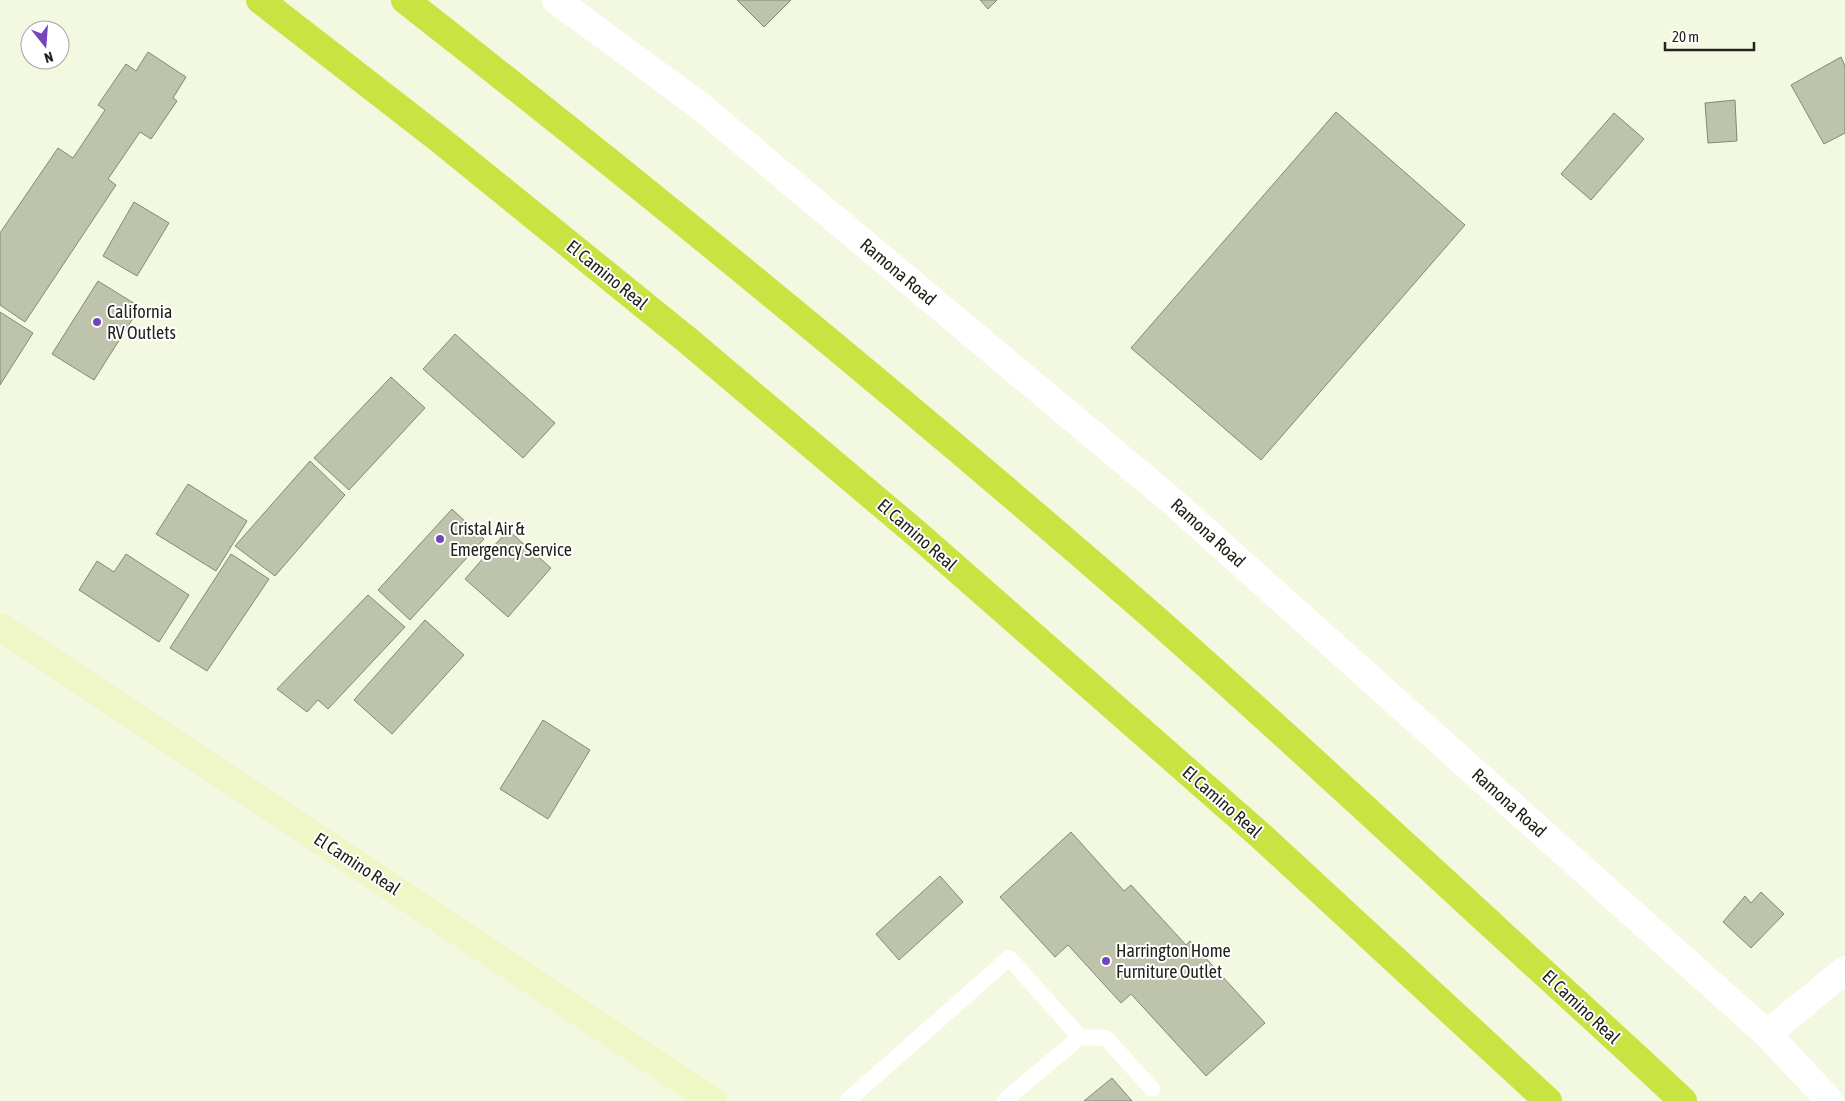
<svg xmlns="http://www.w3.org/2000/svg" width="1845" height="1101" font-family="'Asap Condensed',sans-serif">
  <style>
    .building { fill: #bec4ac; stroke: #838972 }
    .lines { fill: none; stroke-linecap: round; stroke-linejoin: round }
    .service { stroke: #fff; stroke-width: 16 }
    .minor { stroke: #fff; stroke-width: 28 }
    .secondary { stroke: #eff7c7; stroke-width: 28 }
    .motorway { stroke: #c9e343; stroke-width: 28 }
    .poi-dot { fill: #7545bc; stroke: #fff; stroke-width: 2 }
    .labels { text-anchor: middle; stroke-width: 4; stroke-linejoin: round; paint-order: stroke }
    .street-label { font-size: 18px; fill: #22241b; stroke: #fff }
    .poi-label { font-size: 18px; fill: #22241b; stroke: #fff; text-anchor: start }
  </style>
  <rect width="100%" height="100%" fill="#f3f9e0"/>
  <path class="building" d="M737,0h54l-27,27z
    M980,0h17l-9,9z
    M148,52l38,25 -13,21 4,3 -26,38 -11,-7 -32,47 8,6 -91,137 -25,-17v-72l58,-85 15,10 32,-48 -7,-5 28,-41 10,7z
    M1841,57l4,9v67l-21,11 -33,-59z
    M1735,100l2,41 -29,2 -3,-40z
    M1336,112l129,113 -204,235 -130,-112z
    M1614,113l30,26 -53,61 -30,-26z
    M134,202l35,21 -32,53 -34,-20z
    M98,281l42,26 -46,73 -42,-26z
    M0,312l33,21 -33,52z
    M455,334l100,89 -32,35 -100,-89z
    M391,377l34,31 -76,82 -35,-32z
    M310,461l35,34 -70,81 -40,-30z
    M188,484l59,37 -31,50 -60,-37z
    M452,509l32,30 -74,81 -32,-30z
    M508,530l43,38 -43,49 -43,-38z
    M126,554l63,41 -30,47 -80,-52 18,-29 17,11z
    M231,554l38,25 -62,92 -37,-23z
    M368,595l37,32 -77,82 -10,-9 -11,12 -30,-23z
    M425,620l39,35 -72,79 -38,-34z
    M543,720l47,30 -42,69 -48,-30z
    M1071,832l53,59 7,-6 55,60 4,-4 75,82 -59,53 -75,-82 -10,9 -53,-58 -13,12 -55,-60z
    M940,876l23,26 -64,58 -23,-26z
    M1761,892l23,22 -33,34 -28,-26 22,-26 6,7z
    M1112,1078l20,23h-48z"/>
  <g class="lines">
    <path class="service" d="M1080,1037l26,1 46,51
      M847,1101l162,-143 71,79 -76,64"/>
    <path class="minor" d="M556,0l144,106 472,395 595,533 63,67
      M1767,1034l78,-64"/>
    <path class="secondary" d="M0,627l713,474"/>
    <path class="motorway" d="M260,0l179,139 247,200 231,195 344,302 287,265
      M405,0c254,199 503,403 746,615 117,103 231,209 345,314 62,57 126,114 187,172"/>
  </g>
  <g class="poi-dot">
    <circle cx="97" cy="322" r="5"/>
    <circle cx="440" cy="539" r="5"/>
    <circle cx="1106" cy="961" r="5"/>
  </g>
  <g class="labels">
    <g class="street-label">
      <text transform="translate(898 272) rotate(40)" y="6">Ramona Road</text>
      <text transform="translate(607 275) rotate(39)" y="6">El Camino Real</text>
      <text transform="translate(1208 533) rotate(42)" y="6">Ramona Road</text>
      <text transform="translate(917 535) rotate(41)" y="6">El Camino Real</text>
      <text transform="translate(1222 802) rotate(41)" y="6">El Camino Real</text>
      <text transform="translate(1509 803) rotate(42)" y="6">Ramona Road</text>
      <text transform="translate(357 864) rotate(33)" y="6">El Camino Real</text>
      <text transform="translate(1581 1007) rotate(43)" y="6">El Camino Real</text>
    </g>
    <g class="poi-label">
      <text x="107" y="318">California<tspan x="107" dy="21">RV Outlets</tspan></text>
      <text x="450" y="535">Cristal Air &amp;<tspan x="450" dy="21">Emergency Service</tspan></text>
      <text x="1116" y="957">Harrington Home<tspan x="1116" dy="21">Furniture Outlet</tspan></text>
    </g>
  </g>
  <g transform="translate(45 45) rotate(163)"><circle r="24" fill="#ffffff" stroke="#a7a7a4"/>
  <path d="M0-4L9 19L0 12L-9 19Z" fill="#7545bc"/>
  <text y="-8" font-size="14" font-weight="bold" text-anchor="middle" fill="#22241b">N</text>
  </g>
  <path d="M1665 42v8h89v-8" fill="none" stroke="#22241b" stroke-width="2.5"/>
  <text x="1672" y="42" font-size="15" fill="#22241b" stroke="#ffffff" stroke-width="4" paint-order="stroke">20 m</text>
</svg>
